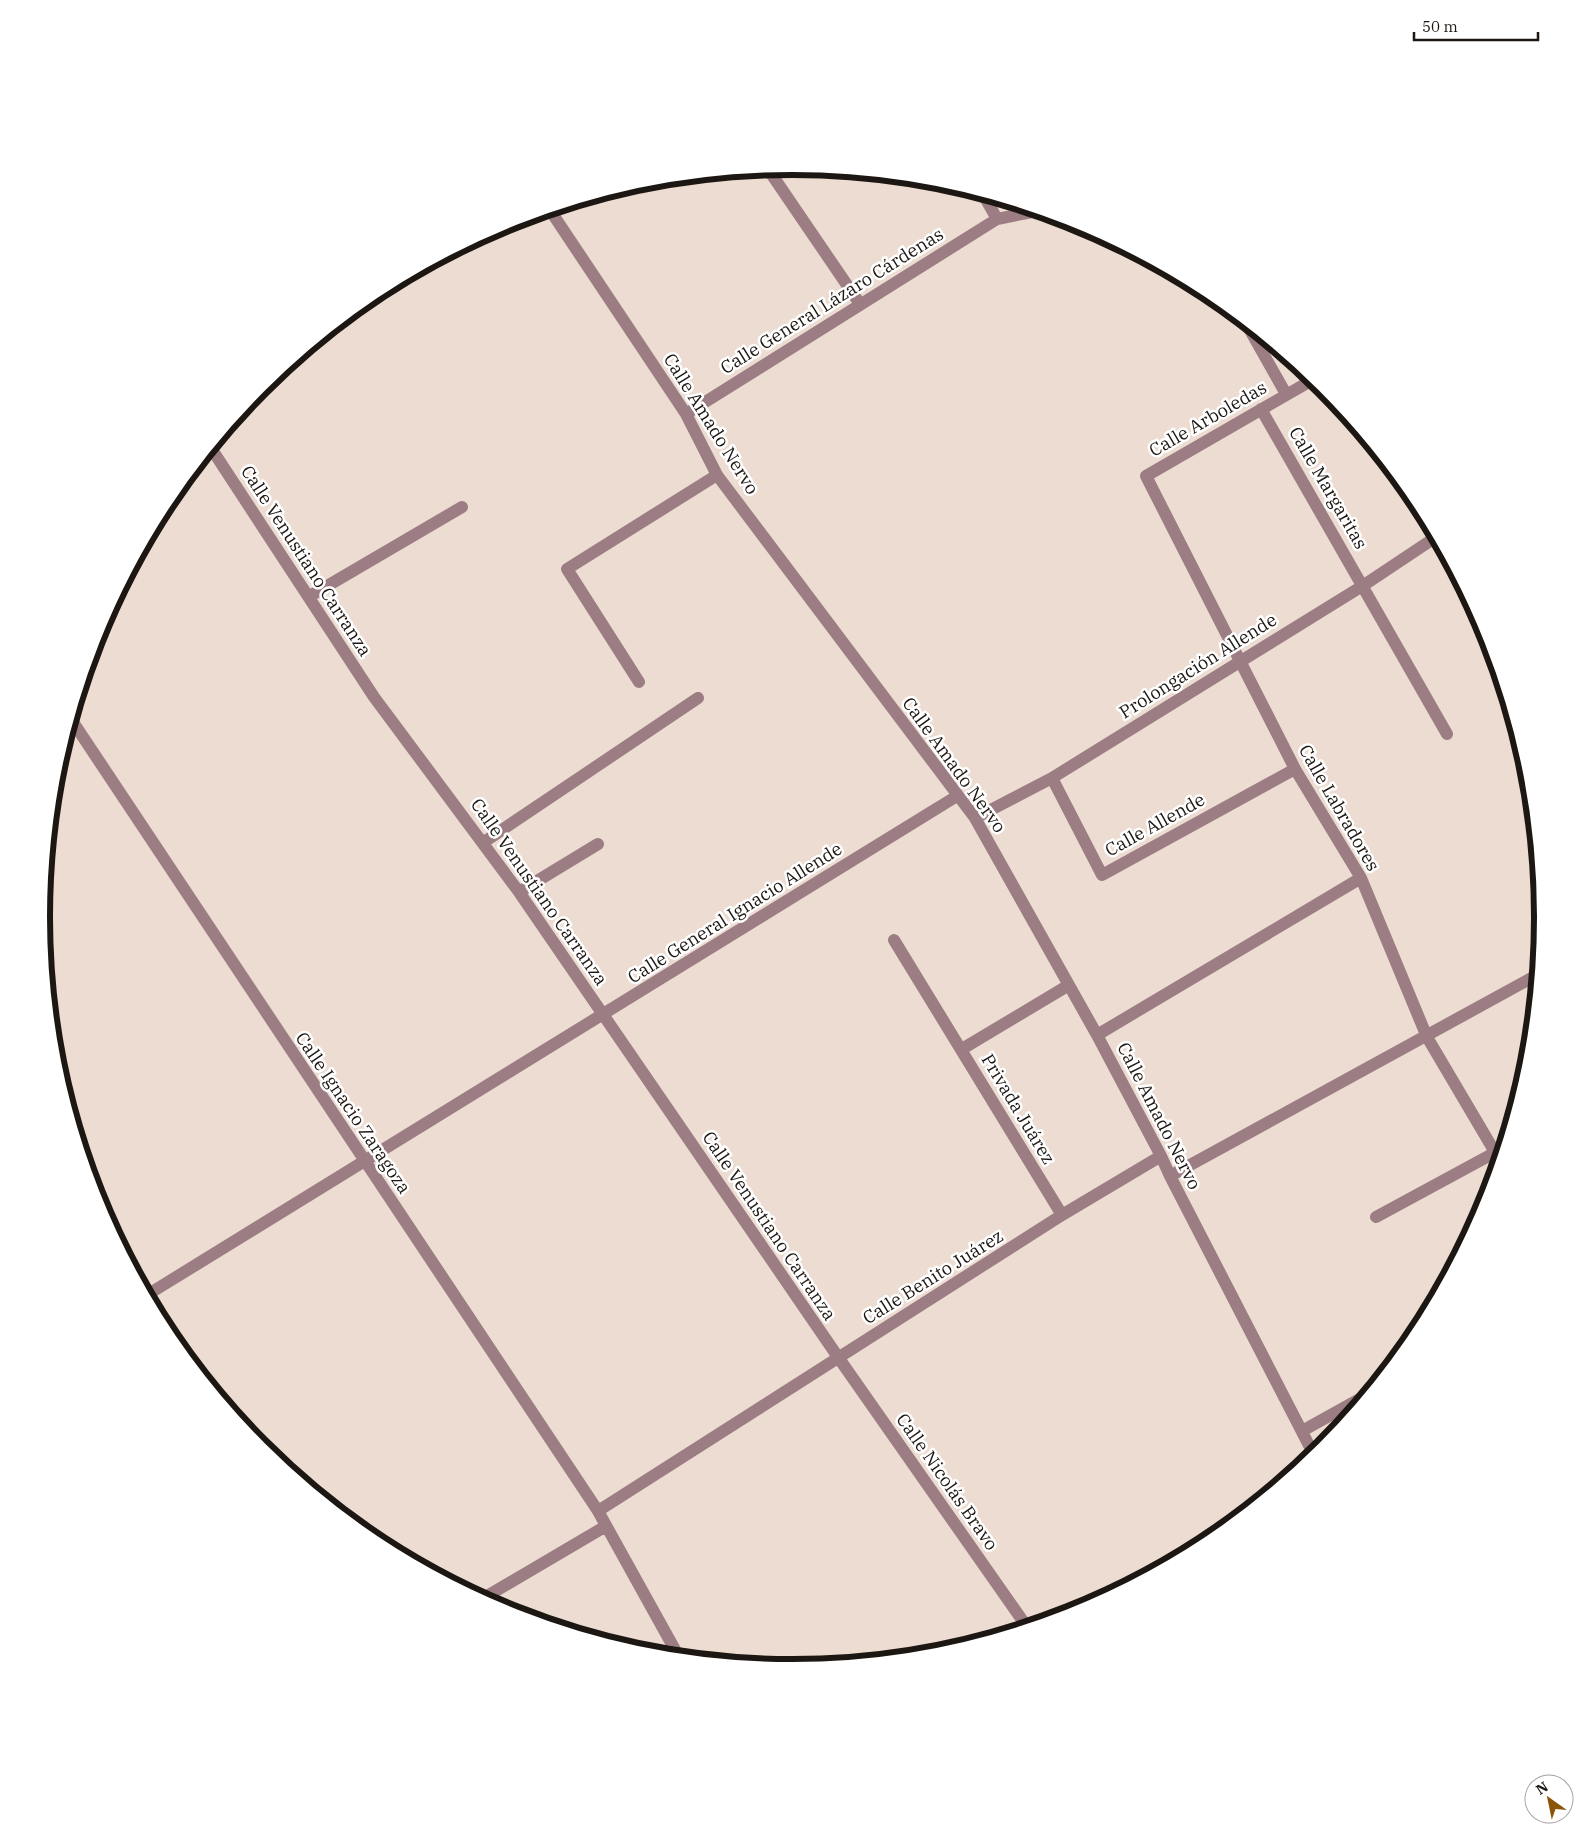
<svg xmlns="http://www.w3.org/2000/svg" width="1584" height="1834" font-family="'IBM Plex Serif',serif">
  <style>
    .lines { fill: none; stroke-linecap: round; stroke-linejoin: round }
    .minor { stroke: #9c7d84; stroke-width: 12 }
    .labels { text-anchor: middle; stroke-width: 5; stroke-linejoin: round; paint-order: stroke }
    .street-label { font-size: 18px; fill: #1d1713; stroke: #fff }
    .rim { fill: none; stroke: #1d1713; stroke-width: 6 }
  </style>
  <rect width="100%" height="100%" fill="#ecdcd1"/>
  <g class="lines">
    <path class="minor" d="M768,169l92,135
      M983,194l14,25
      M550,210l136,204 31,61 258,343 122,217 64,121 9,20 144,279
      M1246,323l40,71
      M1314,379l-168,97 149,293 66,109 66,159 72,122
      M1261,409l186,325
      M686,414l311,-195 40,-8
      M211,448l163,249 145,195 319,465 189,270
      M310,596l152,-89
      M639,682l-72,-113 150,-94
      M71,719l527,792 81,146
      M1052,778l50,97 193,-106
      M975,818l77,-40 312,-193 72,-48
      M484,842l214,-144
      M519,892l79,-48
      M894,940l168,275
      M1097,1035l264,-157
      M962,1049l107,-64
      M1170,1176l367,-201
      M1376,1217l120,-65
      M147,1295l810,-499
      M153,1306l26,42
      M1302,1431l63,-35
      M598,1511l464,-296 99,-59
      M482,1599l124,-73"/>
  </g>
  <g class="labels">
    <g class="street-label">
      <text transform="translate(832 301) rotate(-32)" y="6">Calle General Lázaro Cárdenas</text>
      <text transform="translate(1208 419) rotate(-30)" y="6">Calle Arboledas</text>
      <text transform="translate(711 424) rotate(58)" y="6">Calle Amado Nervo</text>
      <text transform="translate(1328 488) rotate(60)" y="6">Calle Margaritas</text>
      <text transform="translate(306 561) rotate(57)" y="6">Calle Venustiano Carranza</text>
      <text transform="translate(1198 666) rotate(-32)" y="6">Prolongación Allende</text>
      <text transform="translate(954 765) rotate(54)" y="6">Calle Amado Nervo</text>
      <text transform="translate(1339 808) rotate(60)" y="6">Calle Labradores</text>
      <text transform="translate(1155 825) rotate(-29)" y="6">Calle Allende</text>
      <text transform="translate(539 892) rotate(55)" y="6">Calle Venustiano Carranza</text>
      <text transform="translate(735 913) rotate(-32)" y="6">Calle General Ignacio Allende</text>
      <text transform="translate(1018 1109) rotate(59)" y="6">Privada Juárez</text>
      <text transform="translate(353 1113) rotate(56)" y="6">Calle Ignacio Zaragoza</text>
      <text transform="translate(1159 1116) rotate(63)" y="6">Calle Amado Nervo</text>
      <text transform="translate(769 1226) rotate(56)" y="6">Calle Venustiano Carranza</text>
      <text transform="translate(933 1277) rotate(-32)" y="6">Calle Benito Juárez</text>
      <text transform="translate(947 1482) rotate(55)" y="6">Calle Nicolás Bravo</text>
    </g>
  </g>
  <path d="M0 0H1584V1834H0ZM50 917a742 742 0 1 1 1484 0a742 742 0 1 1-1484 0Z" fill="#fff" fill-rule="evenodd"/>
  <path class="rim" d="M50 917a742 742 0 1 1 1484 0a742 742 0 1 1-1484 0Z"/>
  <g transform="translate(1549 1799) rotate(327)"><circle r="24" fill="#ffffff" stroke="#a5a2a1"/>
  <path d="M0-4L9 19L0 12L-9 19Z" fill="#8b5406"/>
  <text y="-8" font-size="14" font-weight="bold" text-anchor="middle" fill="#1d1713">N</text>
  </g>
  <path d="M1414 32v8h124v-8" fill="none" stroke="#1d1713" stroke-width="2.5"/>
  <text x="1422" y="32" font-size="15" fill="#1d1713" stroke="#ffffff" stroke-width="4" paint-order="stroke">50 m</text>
</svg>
